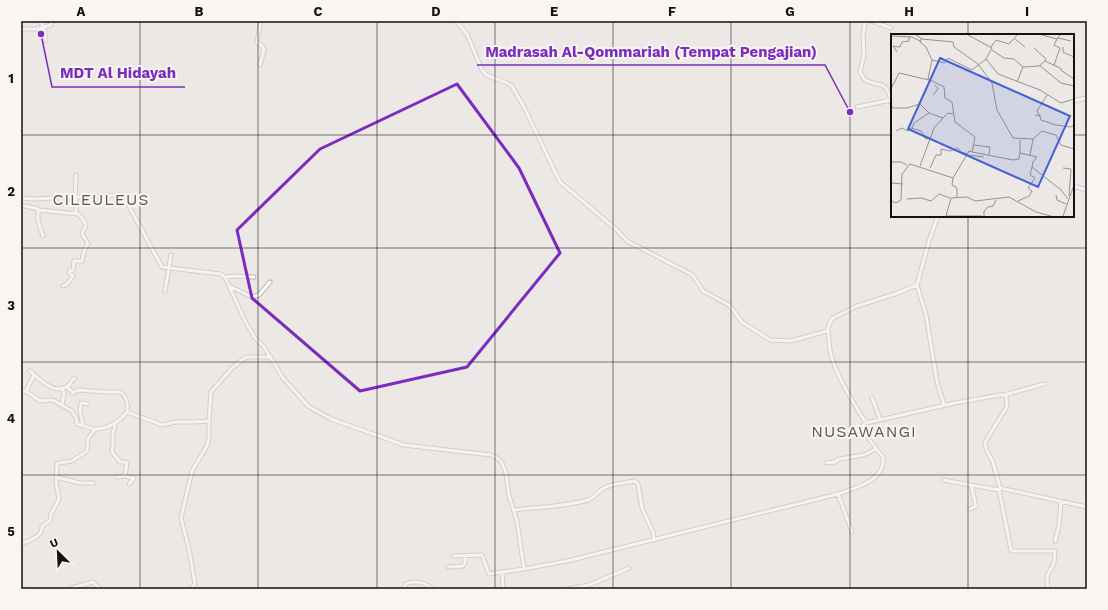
<svg xmlns="http://www.w3.org/2000/svg" width="1108" height="610" font-family="'Work Sans',sans-serif">
  <style>
    .lines { fill: none; stroke-linecap: round; stroke-linejoin: round }
    .minor-casing { stroke: #b4b0af; stroke-width: 5 }
    .minor { stroke: #fff; stroke-width: 3 }
    .marked { fill: none; stroke: #7b2cbf; stroke-width: 3; stroke-linejoin: round }
    .grid { fill: none; stroke: #121010; stroke-width: 1; stroke-opacity: 0.55 }
    .labels { text-anchor: middle; stroke-width: 4; stroke-linejoin: round; paint-order: stroke }
    .quarter-label { font-size: 16px; letter-spacing: 1px; fill: #5a5655; stroke: #f9f5f3 }
    .inset-road { fill: none; stroke: #959290; stroke-width: 1 }
    .view { fill: #4461d4; fill-opacity: 0.15; stroke: #4461d4; stroke-width: 2 }
    .inset-edge { fill: none; stroke: #121010; stroke-width: 2 }
    .leader { fill: none; stroke: #7b2cbf; stroke-width: 1.5 }
    .callout-dot { fill: #7b2cbf; stroke: #f9f5f3; stroke-width: 1.5 }
    .callout-label { font-size: 15px; text-anchor: middle; font-weight: bold; fill: #7b2cbf; stroke: #f9f5f3; stroke-width: 4; stroke-linejoin: round; paint-order: stroke }
    .neatline { fill: none; stroke: #121010; stroke-width: 1.5 }
    .grid-label { font-size: 13px; text-anchor: middle; font-weight: bold; fill: #121010 }
  </style>
  <rect width="100%" height="100%" fill="#ece8e6"/>
  <g class="lines">
    <defs>
      <path id="minor" d="M40,21l4,7 2,13
        M456,21l11,13 15,36 4,5 21,8 5,3 12,21 36,75 57,48 10,11 64,33 3,3 9,14 26,14 13,17 28,18 21,1 36,-10 3,-9 3,-4 24,-12 38,-12 22,-9
        M865,21l-2,16 1,18 -4,17 3,5 2,3c16,8 20,-1 26,20
        M871,21l20,7
        M21,29h16l14,-4 1,-4
        M260,65l4,-15 -2,-4 -5,-4 4,-21
        M1073,101l14,-3
        M857,107l34,-7 1,4
        M1073,186l14,4
        M75,197l1,-22
        M76,197v16
        M21,198l12,1 87,-4 5,4 37,68 50,6 9,1 4,3 20,44 10,17 9,9 19,31 25,28 23,13 73,26 87,10 6,3 5,5 4,10 3,23 8,25 7,48 43,-8 271,-67c17,-6 48,-13 45,-37 -8,-9 -17,-20 -20,-32l3,-2 89,-20 45,-8h4l2,1 1,10 -2,4 -20,32 1,7 7,13 7,26 87,19
        M21,205l17,4v12l5,15
        M39,210l39,4 5,5 3,6 -4,9 6,9 -4,8 -2,10h-8l-1,9 -3,1 -1,2 4,3 -6,8 -4,2
        M938,216l-9,25 -12,44 9,30 11,67 7,23
        M225,277l10,-1 19,1
        M231,287l21,10 7,-2 11,-13
        M165,291l6,-36
        M828,330c1,9 1,17 3,25 7,24 22,47 35,68
        M30,371c9,8 26,26 39,14 3,-3 2,-5 6,-7
        M67,386l6,7 5,-3 27,2h15c7,4 8,13 7,20
        M21,390l6,2 13,9 13,-1 5,3 14,8 4,7 1,6c5,1 13,5 19,5 12,0 24,-8 31,-17l35,13 14,-3h18l15,-1 2,-29 21,-24 14,-11h25
        M26,391l8,-16
        M1004,395l40,-11
        M872,398l8,21
        M62,405l2,-12 -2,-5
        M115,423c0,6 -3,10 -2,15 0,5 0,9 -1,14l8,10h7l-2,14 9,2 -5,6
        M83,426l-3,-16 1,-7 7,1
        M826,463l9,-1 4,-3 25,-4 12,-6
        M56,477l24,6h14
        M117,477l8,-1
        M943,480l56,10
        M1000,488l-1,2 12,60 1,1h43l-1,12 -7,13 1,13
        M838,494l14,38
        M970,509l6,-3 -5,-21
        M514,510c24,-3 50,-3 74,-10 6,-2 9,-7 14,-11 6,-4 26,-7 33,-8l3,3 4,24 11,24 1,8
        M1055,541l4,-15 2,-25
        M21,543c5,0 17,-6 20,-11 1,-2 1,-4 1,-6l8,-5 1,-7 8,-15 -3,-17 1,-18 2,-1 13,-2 15,-10 1,-12 7,-10
        M453,556l29,-1 7,19 13,-2
        M448,567l15,-1 2,-3v-7
        M21,589h4
        M68,589l25,-7 7,7
        M191,589l4,-5 -6,-35 -8,-31 11,-47 15,-25 2,-9v-16
        M403,589l3,-5c8,-4 20,-2 26,5
        M503,589l-1,-17 22,-3
        M568,589l21,-4 40,-17"/>
    </defs>
    <use href="#minor" class="minor-casing"/>
    <use href="#minor" class="minor"/>
  </g>
  <path d="M0 0H1108V610H0ZM457,84l62,84 41,85 -93,114 -107,24 -108,-93 -15,-68 83,-81z" fill="#ece8e6" fill-opacity=".55" fill-rule="evenodd"/>
  <path class="marked" d="M457,84l62,84 41,85 -93,114 -107,24 -108,-93 -15,-68 83,-81z"/>
  <path class="grid" d="M140,21v568M258,21v568M377,21v568M495,21v568M613,21v568M731,21v568M850,21v568M968,21v14M21,135h871M1073,135h14M968,216v373M21,248h1066M21,362h1066M21,475h1066"/>
  <g class="labels">
    <g class="quarter-label">
      <text x="101" y="205">CILEULEUS</text>
      <text x="864" y="437">NUSAWANGI</text>
    </g>
  </g>
  <g transform="translate(891 34)">
    <rect width="183" height="183" fill="#ece8e6"/>
    <path class="inset-road" d="M25,1l6,4 31,3 1,5 24,17 14,19 5,27 16,28 20,1M77,1l24,13 -6,11 12,15 42,16 21,13 13,-4M151,1l15,4 3,-4M0,2l21,1 8,4M167,4l13,3M30,5l-1,3 6,5 6,13 -4,19 16,8 1,11 7,4 3,20 20,15 -3,15 41,8 6,-1 1,-6 17,4 -4,5 -1,5 29,23 7,9M124,5l10,8M100,13l5,-7 13,4 8,-9M172,13v5l11,5M143,14l12,11 -1,2M101,16l12,8 10,1 9,8M6,18l-4,-6 7,1 2,-5 7,-1v-5M41,26l13,3 3,-5 24,12 14,-11M148,31l22,18 13,3M163,31l6,-17 -6,-3 3,-6M126,48l6,-15 16,-1 6,-5 15,7 2,3 12,8M0,55l8,-16 30,7M42,61l5,-6 -3,-4M0,71l2,3h14l13,-4 9,9 14,5 5,-5 5,1M144,81l5,1 1,4 15,5 15,2 3,-2M149,82l-3,-5 10,-16M21,94l2,-5 15,-10M5,97l6,-3 6,3 3,-3 10,3 5,8 4,-1M83,111l16,2 -1,8M129,119v-13M77,121l16,2M139,121l3,-16 9,-8 14,4 5,10 13,4M0,128h10l6,3M29,132l14,-38 9,-10M39,134l6,-13h5v-6l9,2 8,-3 3,4 7,2M172,134l8,1 -2,27M0,146l1,3 11,1M165,161l1,5 9,4M66,163v-9l-5,-3 1,-7 16,-27 3,1M16,165l14,-1 10,3 8,-7 11,4M0,167l5,2 5,-3 1,-26 8,-10 43,14M127,167l11,-5 3,-5 -4,-3 7,-10 -5,-3 2,-8M55,182l5,-18 16,-1 8,4 34,-4 27,15 15,4M55,182h36M93,182v-5l4,-4 5,-1 3,-6M172,182l11,-31"/>
    <path class="view" d="M49,24l130,58 -32,71 -130,-58z"/>
    <rect width="183" height="183" class="inset-edge"/>
  </g>
  <path class="leader" d="M850 112L825 65H477M41 34L52 87H185"/>
  <g class="callout-dot">
    <circle cx="850" cy="112" r="4"/>
    <circle cx="41" cy="34" r="4"/>
  </g>
  <g class="callout-label">
    <text x="651" y="57">Madrasah Al-Qommariah (Tempat Pengajian)</text>
    <text x="118" y="78">MDT Al Hidayah</text>
  </g>
  <rect width="1108" height="610" fill="none" stroke="#f9f5f3" stroke-width="44"/>
  <g transform="translate(58 552) rotate(336)" stroke="#f9f5f3" stroke-width="3" paint-order="stroke">
  <path d="M0-3L7 15L0 10L-7 15Z" fill="#121010"/>
  <text y="-6" font-size="11" font-weight="bold" text-anchor="middle" fill="#121010">U</text>
  </g>
  <rect x="22" y="22" width="1064" height="566" class="neatline"/>
  <g class="grid-label">
    <text x="81" y="16">A</text>
    <text x="199" y="16">B</text>
    <text x="318" y="16">C</text>
    <text x="436" y="16">D</text>
    <text x="554" y="16">E</text>
    <text x="672" y="16">F</text>
    <text x="790" y="16">G</text>
    <text x="909" y="16">H</text>
    <text x="1027" y="16">I</text>
    <text x="11" y="83">1</text>
    <text x="11" y="196">2</text>
    <text x="11" y="310">3</text>
    <text x="11" y="423">4</text>
    <text x="11" y="536">5</text>
  </g>
</svg>
